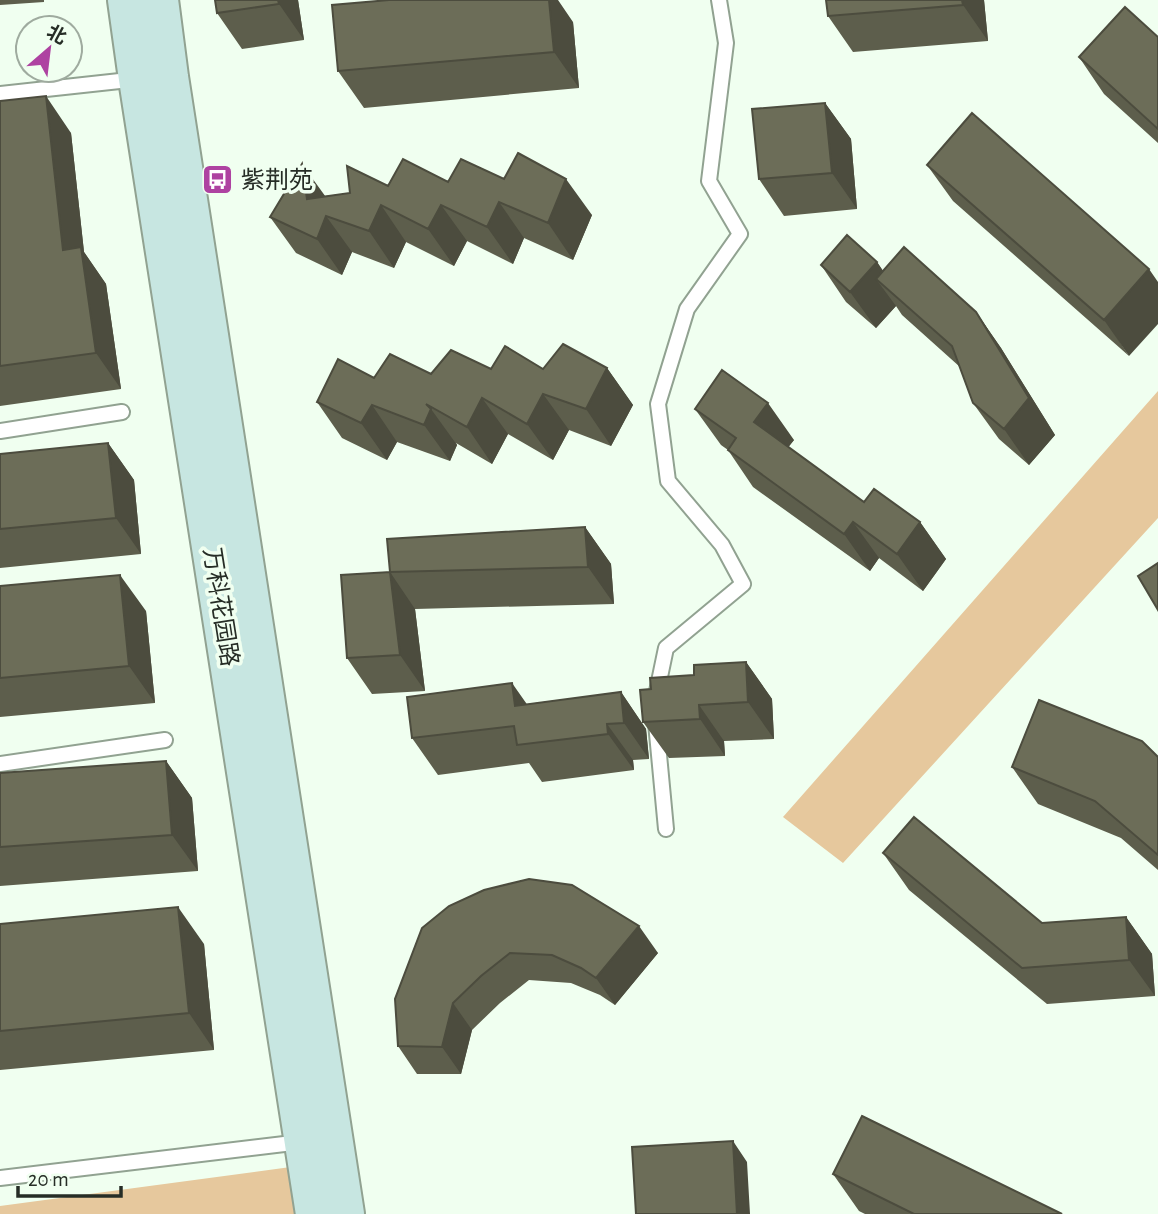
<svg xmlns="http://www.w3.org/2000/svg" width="1158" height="1214" font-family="'Alegreya Sans','Noto Sans SC',sans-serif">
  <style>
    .green { fill: #e6c89d }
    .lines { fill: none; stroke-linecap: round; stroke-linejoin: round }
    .lane-casing { stroke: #91a291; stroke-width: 18 }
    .secondary-casing { stroke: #91a291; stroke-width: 42 }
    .lane { stroke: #fff; stroke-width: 14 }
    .secondary { stroke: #c7e6e1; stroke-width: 38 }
    .wall { fill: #5d5e4c }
    .shaded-wall { fill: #4c4c3e }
    .building { fill: #6c6d58; stroke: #4c4c3e; stroke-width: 2 }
    .labels { text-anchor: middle; stroke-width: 7; stroke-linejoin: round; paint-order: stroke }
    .poi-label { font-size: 24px; fill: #262d26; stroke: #f0fff0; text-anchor: start }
    .street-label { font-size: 24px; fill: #262d26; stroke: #f0fff0 }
  </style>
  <rect width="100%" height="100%" fill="#f0fff0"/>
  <path class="green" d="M1158,391v127l-315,345 -60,-46z
    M298,1166l7,48h-305v-8z"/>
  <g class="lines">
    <defs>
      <path id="lane" d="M0,94l138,-15
        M0,431l122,-19
        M656,696l10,-48 77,-64 -21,-39 -54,-64 -10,-77 29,-95 53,-75 -31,-53 17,-138 -7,-43
        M656,723l10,106
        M0,764l165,-24
        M0,1178l301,-36"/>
      <path id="secondary" d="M127,0l11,79 177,1135
        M159,0l10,77 176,1137"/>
    </defs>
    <use href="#lane" class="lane-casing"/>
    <use href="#secondary" class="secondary-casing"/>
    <use href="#lane" class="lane"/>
    <use href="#secondary" class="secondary"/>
  </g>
  <path class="wall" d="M0,0h44v2l-44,3z
    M215,0h83l6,40 -62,9 -25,-36z
    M984,0l4,41 -135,11 -25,-36z
    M573,22l6,66 -215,20 -26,-37z
    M1158,37v106l-54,-49 -25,-37z
    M0,101l71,32 13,119 22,32 15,105 -121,17z
    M825,103l26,36 6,70 -73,7 -25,-37z
    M972,113l157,243 -176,-155 -26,-36z
    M504,179l88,36 -19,45 -49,-22 -11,26 -46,-23 -13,25 -48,-24 -12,26 -42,-16 -10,23 -46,-22 -26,-36 55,-21 25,-3 38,-7z
    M877,262l6,9 93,41 25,36 54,87 -26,30 -30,-26 -26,-36 -13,-36 -58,-52 -6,-9 -20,22 -30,-26 -25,-37z
    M607,368l26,37 -22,41 -42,-16 -16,30 -45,-26 -16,30 -36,-21 1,2 -7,16 -53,-19 -10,18 -45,-22 -25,-36 57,-24 117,-9z
    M695,409l99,31 -6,7 76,55 56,20 26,37 -23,32 -44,-33 -9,13 -117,-84 -25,-37 -7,-5z
    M108,443l26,37 7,74 -141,14v-114z
    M585,527l26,37 3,40 -199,5 10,82 -53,3 -25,-36 43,-86z
    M0,586l146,25 9,92 -155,14z
    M746,662l26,37 2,40 -50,2 1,15 -56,2 -26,-36 8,-33 43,-14z
    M621,692l25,37 3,30 -16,1 1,10 -92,12 -13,-19 -91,12 -26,-37 115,-34z
    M1158,757v113l-37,-32 -83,-34 -26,-37z
    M166,761l26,37 6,73 -198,15v-113z
    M883,853l159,70 84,-6 26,37 3,42 -108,8 -138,-114z
    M529,879l129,74 -43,52 -15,-10 -29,-12 -42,-3 -29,23 -28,27 -11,44h-44l-19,-28z
    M0,924l204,20 10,106 -214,20z
    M833,1174l229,40h-197l-6,-3z"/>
  <path class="shaded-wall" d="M278,0h20l6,40 -25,-36z
    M549,0h9l15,22 6,66 -25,-36z
    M962,0h22l4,41 -25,-36z
    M46,96l25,37 13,119 22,32 15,105 -25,-36 -33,-103z
    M825,103l26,36 6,70 -25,-36z
    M302,164l26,36 -2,16 26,36 -10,23 -25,-36 -10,-40z
    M566,179l26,36 -19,45 -25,-37z
    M499,202l25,36 -11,26 -26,-37z
    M381,205l25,37 -12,26 -25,-37z
    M441,205l26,36 -13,25 -26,-37z
    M877,262l25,37 -26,-20 20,27 -20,22 -26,-36z
    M1149,269l9,13v42l-29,32 -25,-36z
    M976,312l25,36 54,87 -26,30 -25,-36z
    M607,368l26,37 -22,41 -25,-37z
    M543,394l26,36 -16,30 -26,-36z
    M482,398l26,36 -16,30 -25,-37z
    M768,403l26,37 -14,18 -26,-36z
    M372,405l25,37 -10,18 -26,-37z
    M431,409l26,36 -7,16 -26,-36z
    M108,443l26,37 7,74 -25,-36z
    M853,522l26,36 -9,13 -26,-37z
    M920,522l26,37 -23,32 -26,-37z
    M585,527l26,37 3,40 -26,-37z
    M390,572l25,37 10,82 -25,-36z
    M120,575l26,36 9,92 -26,-37z
    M746,662l26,37 2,40 -26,-37z
    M512,683l26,37 -23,-14z
    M621,692l25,37 3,30 -25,-36z
    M699,705l25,36 1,15 -25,-37z
    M607,724l26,36 1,10 -26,-36z
    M166,761l26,37 6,73 -26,-36z
    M178,907l26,37 10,106 -25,-37z
    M1126,917l26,37 3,42 -26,-36z
    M639,926l19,27 -43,52 -19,-27z
    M453,1003l19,27 -11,44 -19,-27z
    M733,1141l14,21 3,52h-13z"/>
  <path class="building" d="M215,0h63l1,4 -62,9z
    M389,0h160l5,52 -216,19 -6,-66z
    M826,0h136l1,5 -135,11z
    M1125,7l33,30v92l-79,-72z
    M46,96l17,154 18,-3 15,106 -96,13v-265z
    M825,103l7,70 -73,6 -7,-70z
    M972,113l177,156 -45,51 -177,-155z
    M518,153l48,26 -18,44 -49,-21 -12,25 -46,-22 -13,24 -47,-24 -12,26 -43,-15 -9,23 -47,-22 32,-53 5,35 43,-6 -3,-27 41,20 15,-27 45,23 13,-23 43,20z
    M847,235l30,27 -27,30 -29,-27z
    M904,247l72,65 53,86 -25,31 -31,-26 -21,-57 -76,-67z
    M563,344l44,24 -21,41 -43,-15 -16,30 -45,-26 -15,29 -41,-23 5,5 -7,16 -52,-20 -11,18 -44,-21 21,-43 36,19 16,-24 41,20 20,-24 40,19 14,-23 38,23z
    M722,370l46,33 -14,19 110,80 10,-13 46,33 -23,32 -44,-32 -9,12 -116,-84 8,-12 -41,-29z
    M108,443l8,75 -116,11v-75z
    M585,527l3,40 -198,5 -3,-33z
    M1158,563v47l-20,-34z
    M390,572l10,83 -53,3 -6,-83z
    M120,575l9,91 -129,12v-92z
    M746,662l2,40 -49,3 1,14 -57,3 -3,-32 11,-1 -1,-11 44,-3v-10z
    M512,683l3,23 106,-14 3,31 -17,1 1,10 -91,11 -3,-19 -102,12 -5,-41z
    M1039,700l103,41 16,16v98l-63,-54 -83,-34z
    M166,761l6,74 -172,12v-74z
    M914,817l128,106 84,-6 3,43 -107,8 -139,-115z
    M529,879l43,6 67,41 -43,52 -15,-10 -29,-13 -42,-2 -29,23 -28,27 -11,44 -44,-1 -3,-47 27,-71 27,-22 35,-16z
    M178,907l11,106 -189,18v-107z
    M862,1116l200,98h-148l-81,-40z
    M733,1141l4,73h-101l-4,-67z"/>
  <defs>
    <symbol id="bus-square" viewBox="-11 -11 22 22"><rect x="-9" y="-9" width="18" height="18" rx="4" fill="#ae42a1" stroke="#f0fff0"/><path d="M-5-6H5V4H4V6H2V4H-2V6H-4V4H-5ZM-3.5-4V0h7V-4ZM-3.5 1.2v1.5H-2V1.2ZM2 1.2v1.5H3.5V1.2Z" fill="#fff"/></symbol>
  </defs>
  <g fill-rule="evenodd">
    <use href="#bus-square" x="200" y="162" width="35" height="35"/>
  </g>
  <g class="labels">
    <g class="poi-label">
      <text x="241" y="188">紫荆苑</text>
    </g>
    <g class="street-label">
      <text transform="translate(221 607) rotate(81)" y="8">万科花园路</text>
    </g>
  </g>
  <g transform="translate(49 49) rotate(28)"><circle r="33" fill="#f0fff0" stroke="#9fab9f" stroke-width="2"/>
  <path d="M0-5L12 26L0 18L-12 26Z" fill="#ae42a1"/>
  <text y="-10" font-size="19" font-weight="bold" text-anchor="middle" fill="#262d26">北</text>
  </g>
  <path d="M18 1186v10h103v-10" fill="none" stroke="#262d26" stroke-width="3.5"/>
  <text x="28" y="1186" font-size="21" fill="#262d26" stroke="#f0fff0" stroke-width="5" paint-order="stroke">20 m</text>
</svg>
